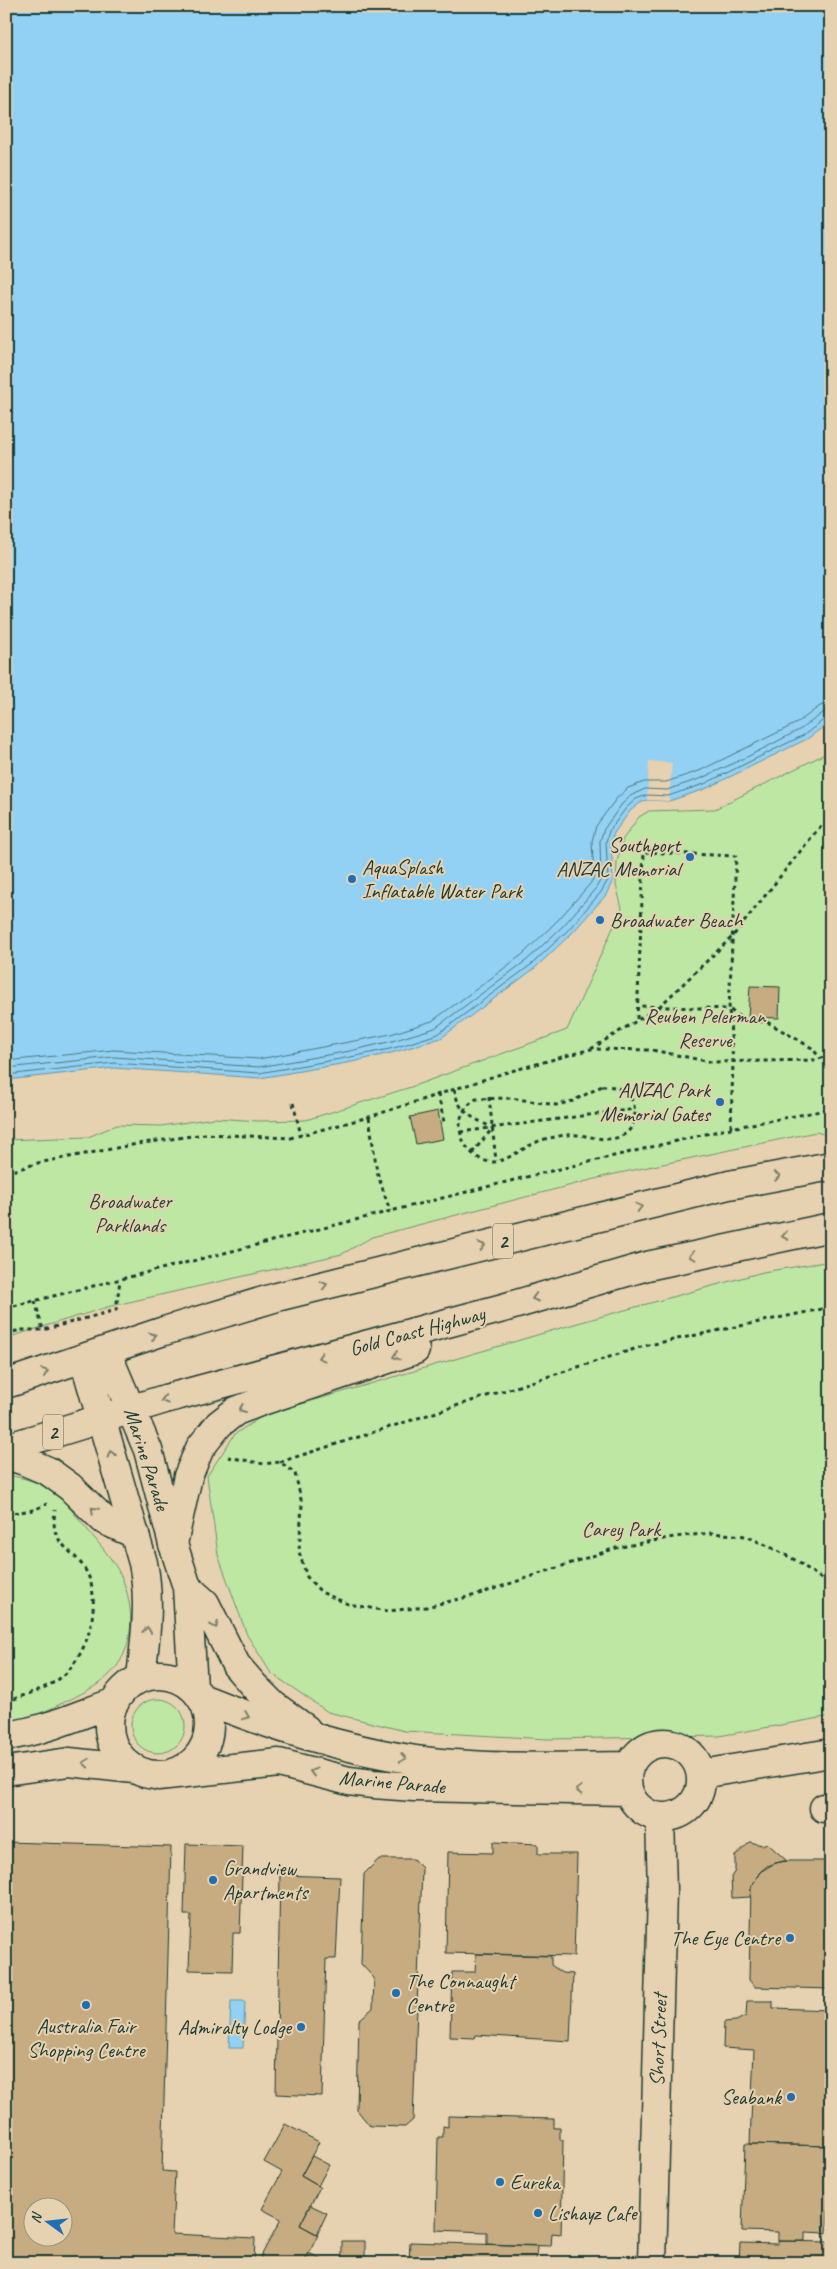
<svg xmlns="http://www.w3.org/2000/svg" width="837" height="2269" font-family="Caveat,sans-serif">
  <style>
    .green { fill: #bee7a3; stroke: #6e926c }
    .water { fill: #92d1f3; stroke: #6496a7 }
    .pier { fill: #e6d1b0 }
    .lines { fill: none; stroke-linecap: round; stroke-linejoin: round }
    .shore { stroke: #4d7880; stroke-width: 1 }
    .building { fill: #c7ac82; stroke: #1f3d34; fill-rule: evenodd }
    .street-casing { stroke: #1f3d34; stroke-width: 31 }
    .secondary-casing { stroke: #1f3d34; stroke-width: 31 }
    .highway-casing { stroke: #1f3d34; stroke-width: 31 }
    .path { stroke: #1f3d34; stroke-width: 3; stroke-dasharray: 4 4; stroke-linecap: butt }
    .street { stroke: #e6d1b0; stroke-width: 28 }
    .secondary { stroke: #e6d1b0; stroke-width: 28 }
    .highway { stroke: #e6d1b0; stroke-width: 28 }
    .oneway { stroke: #79806c }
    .poi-dot { fill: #1f6fb2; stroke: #e6d1b0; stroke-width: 2 }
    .labels { text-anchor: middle; stroke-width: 4; stroke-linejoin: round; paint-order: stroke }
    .shield { fill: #e6d1b0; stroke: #5b6959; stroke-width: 1 }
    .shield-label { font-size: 20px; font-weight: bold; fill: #1f3d34 }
    .poi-label { font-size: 21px; fill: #1f3d34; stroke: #e6d1b0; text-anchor: start }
    .park-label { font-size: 21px; fill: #27463a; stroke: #e6d1b0 }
    .street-label { font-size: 21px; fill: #1f3d34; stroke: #e6d1b0 }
  </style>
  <rect width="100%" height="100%" fill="#e6d1b0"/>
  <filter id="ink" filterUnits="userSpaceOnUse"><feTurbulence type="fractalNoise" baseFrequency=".02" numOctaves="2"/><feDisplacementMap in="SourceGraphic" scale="10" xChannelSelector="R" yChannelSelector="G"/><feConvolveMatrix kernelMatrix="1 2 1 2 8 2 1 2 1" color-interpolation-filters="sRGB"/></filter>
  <g filter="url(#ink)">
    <path class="green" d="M831,751v385l-15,-4 -206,43 -238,62 -30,17 -231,52 -105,32v-198l82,-3 29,-12 44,1 53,-8 44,3 48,-1 105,-33 156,-57 55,-122 -6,-23 1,-23 6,-23 16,-22 10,-6 66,-2z
      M831,1261v455l-112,20 -171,3 -143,-8 -77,-19 -57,-39 -24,-38 -29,-80 -11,-79 28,-42 29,-19 321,-94 178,-49z
      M12,1476c40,7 51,24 75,53 12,15 26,30 34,47 14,31 15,74 -12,99 -11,11 -25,17 -38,24 -21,10 -42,21 -65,23v-244z
      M131 1726a27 27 0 1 1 54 0a27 27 0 1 1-54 0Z"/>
    <path class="water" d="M6,6h825v715l-24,18 -102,50 -36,12 -22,-1 -7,3 -10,8 -16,22 -3,9 2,38 -7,15 -34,38 -37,35 -94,70 -46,14 -43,10 -92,16 -146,-10 -108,12z
      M231,2001h14l-2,47h-14z"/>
    <path class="pier" d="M649,761l23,2 -3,38 -22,-1z"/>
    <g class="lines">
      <path class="shore" d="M6,1061l108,-11 145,9 132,-25 41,-13 50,-36 41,-31 35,-34 32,-36 4,-7 -2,-36 4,-15 20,-27 12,-11 16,-6h22l33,-11 98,-48 23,-17 11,-3
        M6,1068l108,-11 145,10 91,-16 42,-10 43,-13 92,-68 37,-35 32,-37 5,-9 -1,-38 4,-12 18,-25 10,-9 13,-6 22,1 35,-12 45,-21 54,-28 23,-17 7,-1
        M6,1075l108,-12 145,10 92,-16 43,-9 44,-14 94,-70 36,-34 33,-38 7,-12 -2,-38 3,-11 17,-23 10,-9 11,-4 21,1 36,-12 100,-49 22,-17 5,-1"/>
    </g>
    <path class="building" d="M750,986l30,1 -1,31 -31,-1z
      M438,1111l5,28 -27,5 -6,-27z
      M6,1842l165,5 -9,324 13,1 -3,62 83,4 -1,25h-248zM32,2206h30v30h-30z
      M493,1842l45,2v10h39l-3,102 -128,-3 2,-101 45,1z
      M750,1842l12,3 5,-2 20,18 -12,2 -15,9 -9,15 -1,10 -18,1 -1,-21 4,-6v-15z
      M186,1844l57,2 -3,87h-7l-1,38 -43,-1 2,-55h-7z
      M379,1859h34l9,9 -9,252 -8,7 -35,-1 -13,-16 2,-90 14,-12 1,-30 -13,-14 3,-90z
      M783,1861h48v128l-76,-2 -6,-7 2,-93 9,-15 7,-6z
      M280,1875l60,2 -4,82h-10l-4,137 -46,-2z
      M476,1954l75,2v9l11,8 11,1 -3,67 -94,-6 -1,3 -25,-1 2,-65h23z
      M747,2001h26v7l58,2v136l-81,-2 4,-94 -31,-2 1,-26 12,-1 10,-5z
      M448,2116l106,3v9h6v12h3l-2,94 -9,-1 -1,13 -64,-2v-12l-51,-2 2,-93h5v-11l5,1z
      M285,2124l34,18 -18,34 19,11 -20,38 18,10 -14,28h-36l-8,-5 21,-39 -19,-10 20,-37 -18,-10z
      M745,2144l85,2 -3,87 -22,-1v9h-27v-9l-36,-1z
      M312,2156l17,9 -11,21 -17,-10z
      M310,2205l17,8 -10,21 -17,-9z
      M342,2241h23v22h-23z
      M778,2241l52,1v21h-91l1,-20 38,1z
      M410,2242l127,4 -1,17h-127z
      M309,2253l18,9 -1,1h-22z"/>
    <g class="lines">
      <defs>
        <path id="street" d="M824,1808h7"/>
        <path id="secondary" d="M106,1351l42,99 25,94 14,43 6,101
          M84,1359l59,204c8,39 2,76 -2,115
          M187,1587l18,16 31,62 19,22 18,18 33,24
          M109 1725a50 50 0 1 1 100 0a50 50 0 1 1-100 0Z
          M201,1698c70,28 140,51 215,62 69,9 144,7 213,6
          M6,1736c38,-5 73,-21 109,-34
          M627 1780a37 37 0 1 1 74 0a37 37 0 1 1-74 0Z
          M6,1771l63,-9 65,7
          M701,1774l130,-21
          M158,1776l121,-13 70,18 24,3 41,3 214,4
          M652,2263l10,-372 -2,-74"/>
        <path id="highway" d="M6,1384l158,-53 113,-34 452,-112 102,-19
          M6,1448l159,-49 338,-91 144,-42 184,-39
          M6,1456l16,4 26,11 22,16 34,33 31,14
          M173,1544l15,-68 12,-28 19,-24 17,-13 26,-10 153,-51"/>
      </defs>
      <use href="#street" class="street-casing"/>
      <use href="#secondary" class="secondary-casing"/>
      <use href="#highway" class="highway-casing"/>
      <path class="path" d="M637,1019l7,-167 92,4 -7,153 -91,-3
        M591,1049l68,-42 74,-71 85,-107 13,-11
        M602,1086c14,0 26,3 31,17 4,10 2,24 -8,31 -15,10 -32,2 -48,1 -9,-1 -19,1 -27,3 -21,3 -42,25 -59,24 -22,-2 -38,-29 -28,-49 2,-6 8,-10 13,-14l35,-1 45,7 17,-4z
        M454,1089c6,26 16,26 38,39
        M438,1094l6,28 -4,1
        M489,1097l7,64
        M293,1103l8,32
        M369,1117l8,55 13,39
        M731,1127l2,-65 -4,-53 15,11 23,2 45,26 8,10
        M460,1132l175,-23
        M472,1153l20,-24
        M6,1173l32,-10 99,-19 68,-10 85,4 79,-21 135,-44 87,-24 61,1 59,12 104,-2 16,-5
        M35,1301l8,29
        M6,1308l512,-129 213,-51 100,-19
        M6,1334l14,-4h23l73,-20 4,-30
        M228,1457l36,7 16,-2 15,11 7,31 -3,48 8,25 14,15 27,12 40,7 38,-4 50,-12 140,-47 58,-11 37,-4 35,3 24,11 27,14 34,25
        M280,1462l364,-116 187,-39
        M6,1514l27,-4 14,-6
        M6,1702c17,-7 38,-12 53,-23 28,-20 43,-73 29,-104 -8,-18 -25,-26 -31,-39 -4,-7 -3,-18 -2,-26"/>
      <use href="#street" class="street"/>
      <use href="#secondary" class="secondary"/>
      <use href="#highway" class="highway"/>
    </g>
    <defs><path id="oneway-chevron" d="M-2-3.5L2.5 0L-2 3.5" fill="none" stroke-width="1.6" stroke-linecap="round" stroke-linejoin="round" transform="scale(1.25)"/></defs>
    <g class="oneway">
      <use href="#oneway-chevron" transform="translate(777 1176) rotate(-10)"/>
      <use href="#oneway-chevron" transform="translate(639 1207) rotate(-14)"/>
      <use href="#oneway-chevron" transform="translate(785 1236) rotate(169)"/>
      <use href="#oneway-chevron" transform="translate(482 1246) rotate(-14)"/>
      <use href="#oneway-chevron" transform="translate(692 1256) rotate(167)"/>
      <use href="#oneway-chevron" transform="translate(324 1285) rotate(-14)"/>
      <use href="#oneway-chevron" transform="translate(535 1298) rotate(164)"/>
      <use href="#oneway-chevron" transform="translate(153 1336) rotate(-20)"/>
      <use href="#oneway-chevron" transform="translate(396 1356) rotate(162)"/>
      <use href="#oneway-chevron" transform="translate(321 1357) rotate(165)"/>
      <use href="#oneway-chevron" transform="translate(45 1372) rotate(-18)"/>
      <use href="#oneway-chevron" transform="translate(164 1400) rotate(164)"/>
      <use href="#oneway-chevron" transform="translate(242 1409) rotate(157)"/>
      <use href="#oneway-chevron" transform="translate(111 1454) rotate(-107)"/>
      <use href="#oneway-chevron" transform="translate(94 1510) rotate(-135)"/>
      <use href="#oneway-chevron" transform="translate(215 1625) rotate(65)"/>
      <use href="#oneway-chevron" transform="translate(147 1630) rotate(-83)"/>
      <use href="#oneway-chevron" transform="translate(246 1716) rotate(22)"/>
      <use href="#oneway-chevron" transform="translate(403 1758) rotate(9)"/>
      <use href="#oneway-chevron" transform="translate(86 1763) rotate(-176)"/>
      <use href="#oneway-chevron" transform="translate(313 1772) rotate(-164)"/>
      <use href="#oneway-chevron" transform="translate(579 1790) rotate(-179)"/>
    </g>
  </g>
  <g class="poi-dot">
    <circle cx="690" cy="857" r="5"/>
    <circle cx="352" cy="879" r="5"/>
    <circle cx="600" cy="920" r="5"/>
    <circle cx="720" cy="1102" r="5"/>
    <circle cx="213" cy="1880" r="5"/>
    <circle cx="790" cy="1938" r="5"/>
    <circle cx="396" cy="1993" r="5"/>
    <circle cx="86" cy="2005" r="5"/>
    <circle cx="301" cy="2027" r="5"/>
    <circle cx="791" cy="2097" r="5"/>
    <circle cx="500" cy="2182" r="5"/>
    <circle cx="538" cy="2213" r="5"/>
  </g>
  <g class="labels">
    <g class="shield">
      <rect x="493" y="1223.5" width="20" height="35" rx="4"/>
      <rect x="43" y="1414.5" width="20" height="35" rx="4"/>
    </g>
    <g class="shield-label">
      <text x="503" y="1248">2</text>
      <text x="53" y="1439">2</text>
    </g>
    <g class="poi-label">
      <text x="680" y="852" text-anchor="end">Southport<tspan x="680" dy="24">ANZAC Memorial</tspan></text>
      <text x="362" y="874">AquaSplash<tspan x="362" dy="24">Inflatable Water Park</tspan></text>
      <text x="610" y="927">Broadwater Beach</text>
      <text x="710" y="1097" text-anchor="end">ANZAC Park<tspan x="710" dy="24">Memorial Gates</tspan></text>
      <text x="223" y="1875">Grandview<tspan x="223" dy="24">Apartments</tspan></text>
      <text x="780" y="1945" text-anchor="end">The Eye Centre</text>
      <text x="406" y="1988">The Connaught<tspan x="406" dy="24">Centre</tspan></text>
      <text x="86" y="2033" text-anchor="middle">Australia Fair<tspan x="86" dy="24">Shopping Centre</tspan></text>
      <text x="291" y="2034" text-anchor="end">Admiralty Lodge</text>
      <text x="781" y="2104" text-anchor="end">Seabank</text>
      <text x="510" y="2189">Eureka</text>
      <text x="548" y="2220">Lishayz Cafe</text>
    </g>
    <g class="park-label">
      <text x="705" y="1023">Reuben Pelerman<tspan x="705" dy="24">Reserve</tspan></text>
      <text x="130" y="1208">Broadwater<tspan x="130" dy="24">Parklands</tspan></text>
      <text x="621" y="1536">Carey Park</text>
    </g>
    <g class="street-label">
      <text transform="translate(417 1331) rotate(-15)" y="7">Gold Coast Highway</text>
      <text transform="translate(147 1459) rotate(72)" y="7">Marine Parade</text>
      <text transform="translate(392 1782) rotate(5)" y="7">Marine Parade</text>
      <text transform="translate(658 2040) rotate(-88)" y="7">Short Street</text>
    </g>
  </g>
  <rect width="837" height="2269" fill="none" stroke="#e6d1b0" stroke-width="25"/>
  <rect x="12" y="12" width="812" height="2244" fill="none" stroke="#1f3d34" stroke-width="2" filter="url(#ink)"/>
  <g transform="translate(48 2222) rotate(285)"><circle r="24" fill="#e6d1b0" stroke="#96967e"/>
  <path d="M0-4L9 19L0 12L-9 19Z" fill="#1f6fb2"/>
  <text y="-8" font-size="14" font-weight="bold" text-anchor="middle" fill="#1f3d34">N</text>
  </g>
</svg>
